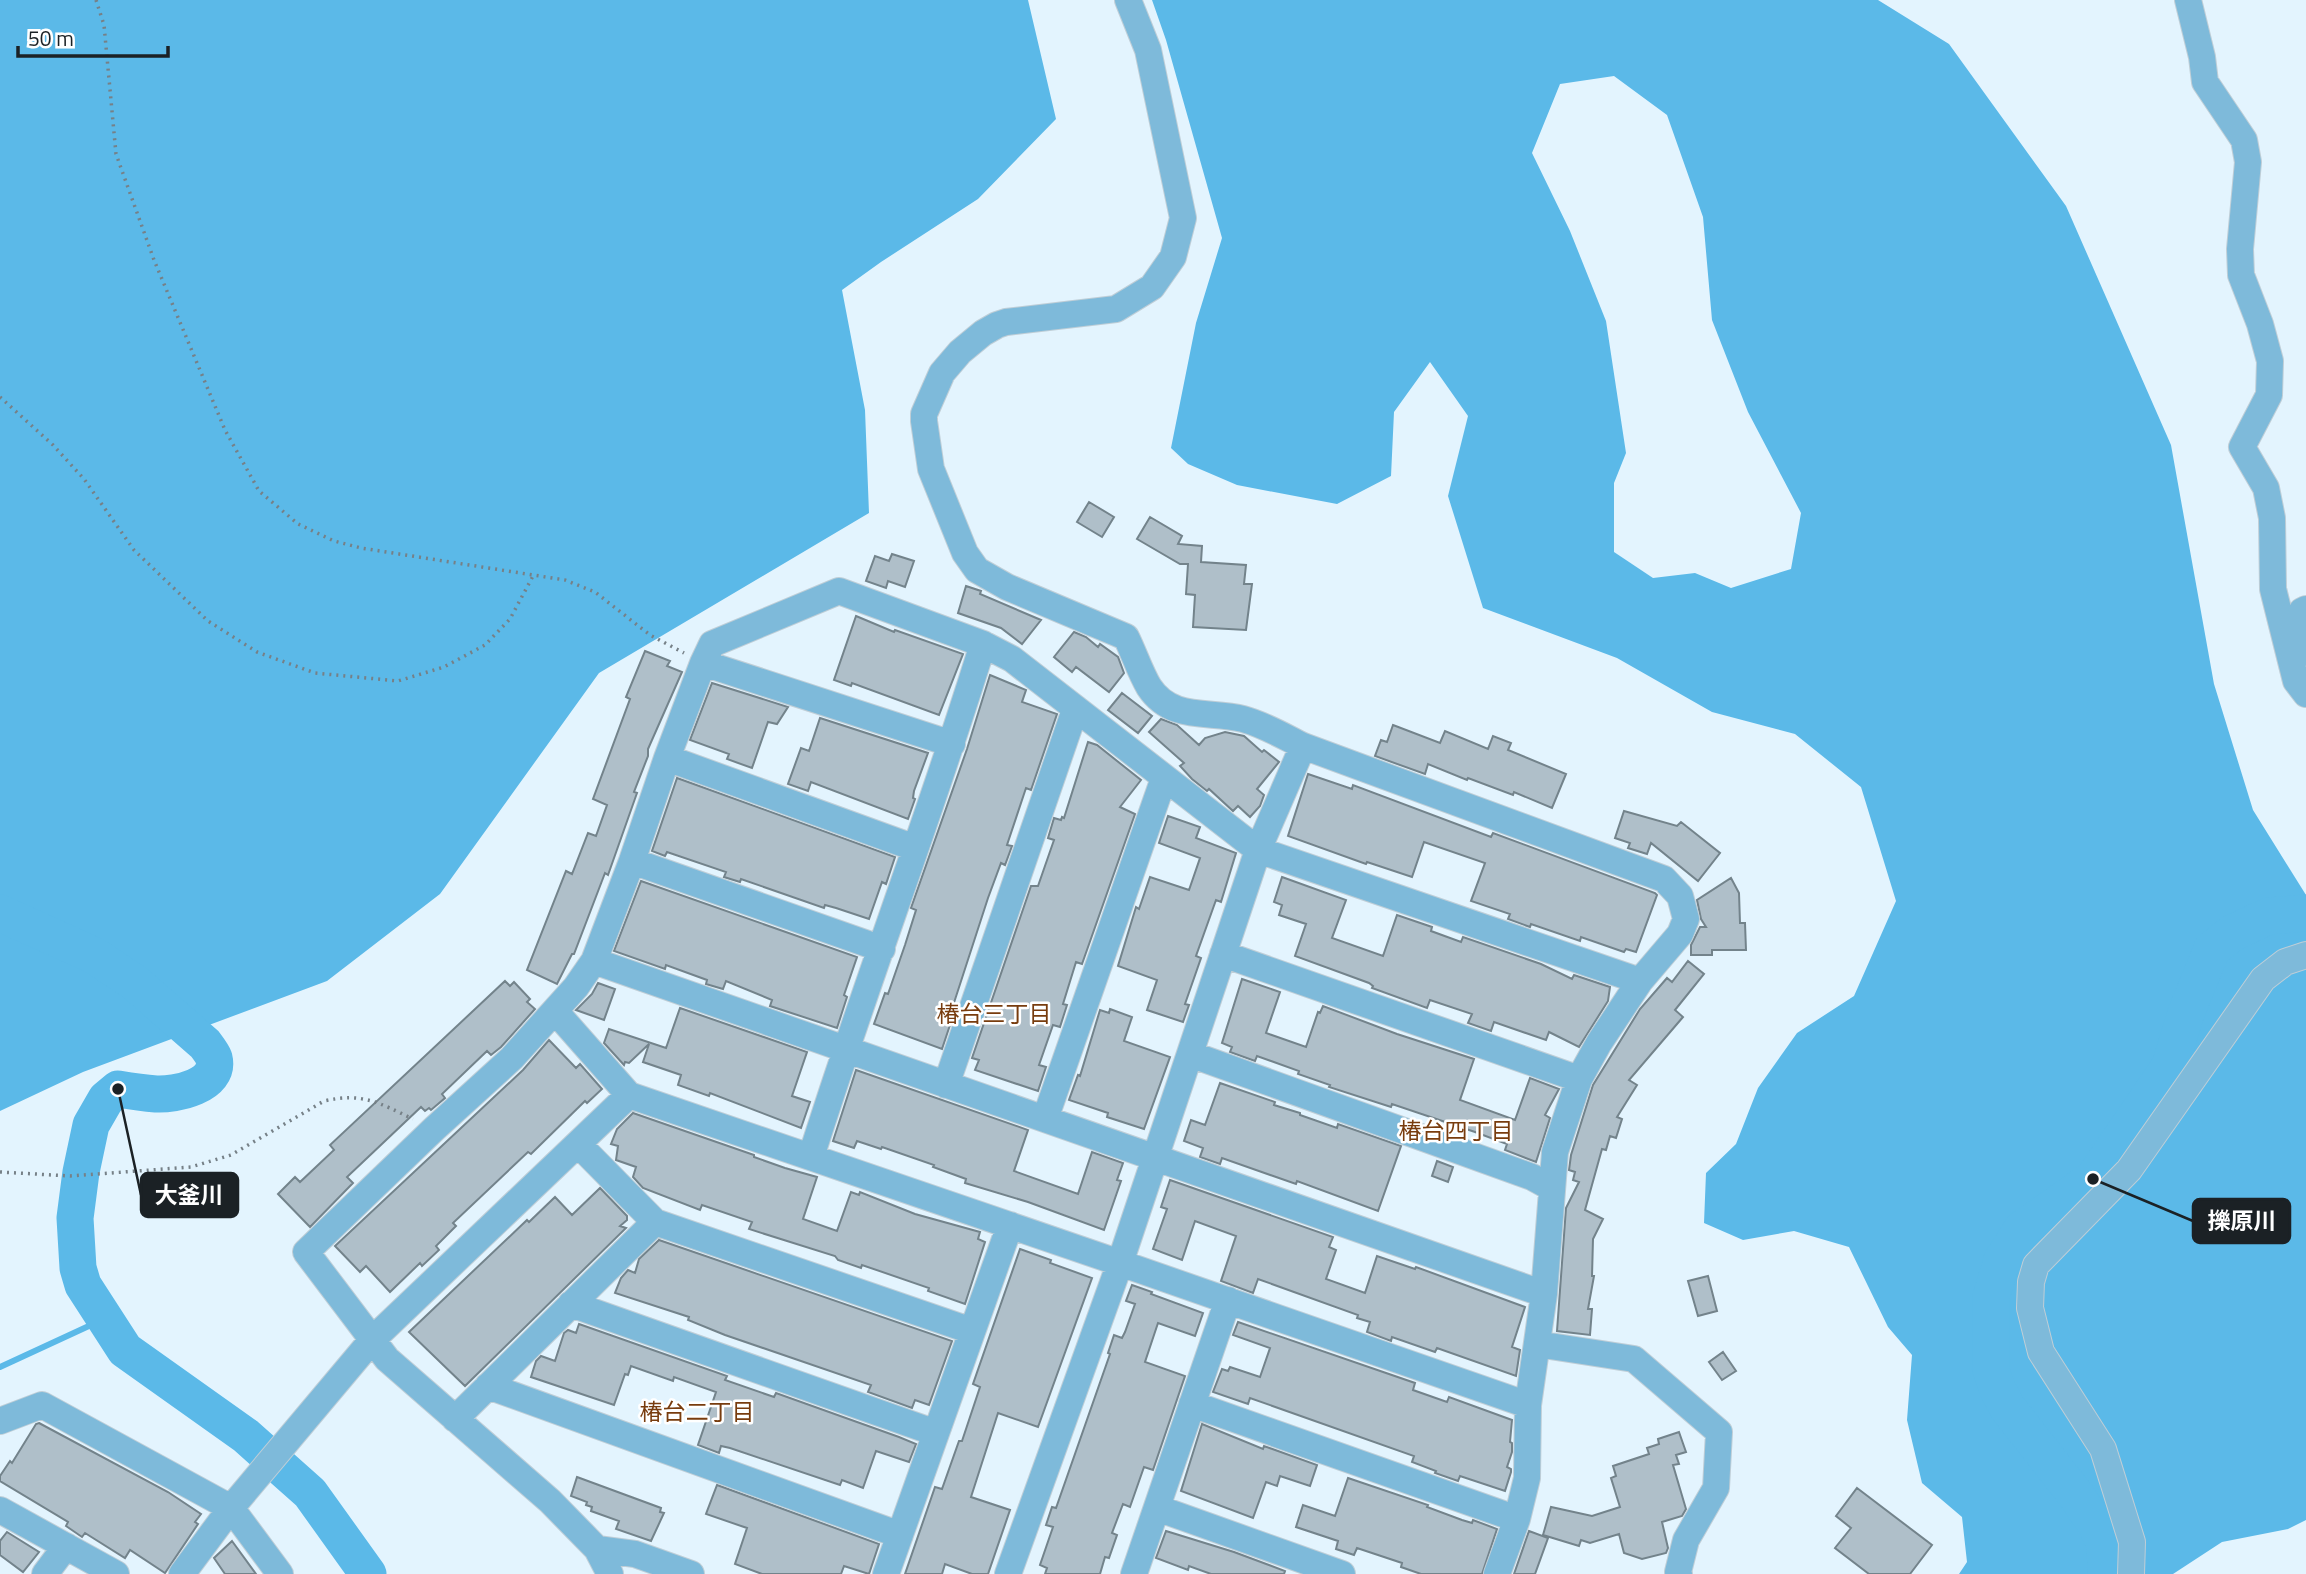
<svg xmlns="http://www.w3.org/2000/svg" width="2306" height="1574" font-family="'Titillium Web','Noto Sans JP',sans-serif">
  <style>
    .forest { fill: #5bb9e8; fill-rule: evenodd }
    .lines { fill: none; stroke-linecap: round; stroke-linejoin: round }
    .stream { stroke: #5bb9e8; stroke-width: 6 }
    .river { stroke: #5bb9e8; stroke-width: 37 }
    .building { fill: #afbfc9; stroke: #73838b; stroke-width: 2 }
    .minor-casing { stroke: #bfced7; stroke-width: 28 }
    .path { stroke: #768087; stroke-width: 3.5; stroke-dasharray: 2 5; stroke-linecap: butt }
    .minor { stroke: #7ebada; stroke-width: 26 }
    .labels { text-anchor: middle; stroke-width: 5; stroke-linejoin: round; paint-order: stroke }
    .neighbourhood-label { font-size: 23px; fill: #783c0e; stroke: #fff }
    .leader { fill: none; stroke: #1b2125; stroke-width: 2.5 }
    .callout-dot { fill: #1b2125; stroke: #fff; stroke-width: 2.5 }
    .callout { fill: #1b2125; stroke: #1b2125; stroke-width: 2.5 }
    .callout-label { font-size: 23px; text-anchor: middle; font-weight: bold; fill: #fff }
  </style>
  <rect width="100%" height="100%" fill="#e3f4fe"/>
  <path class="forest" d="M0,0h1028l28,119 -78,80 -97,63 -39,28 23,120 4,103 -270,160 -159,221 -113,87 -244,91 -83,39z
    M1152,0h726l71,44 117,162 105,239 43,239 39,126 53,85v625l-18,9 -66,13 -49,32h-214l8,-12 -5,-45 -40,-34 -15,-63 5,-65 -24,-28 -39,-80 -55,-16 -51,9 -39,-17 2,-50 30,-29 22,-56 39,-55 57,-37 42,-95 -35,-114 -66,-53 -83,-22 -95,-54 -134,-50 -35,-112 20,-80 -38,-54 -36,50 -3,64 -54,28 -100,-19 -49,-21 -17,-16 25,-125 26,-85 -56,-198zM1614,76l53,39 36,102 9,103 36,92 53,101 -10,56 -60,19 -36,-15 -42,5 -39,-26v-69l12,-30 -20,-132 -36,-90 -38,-78 28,-69z"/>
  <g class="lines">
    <path class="stream" d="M0,1367l104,-48"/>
    <path class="river" d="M0,913l93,42 41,27 71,62c3,4 7,9 9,14 7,28 -39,37 -58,36 -13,-1 -26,-3 -38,-5l-12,10 -15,26 -10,47 -6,46 3,50 5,17 42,65 121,86 64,57 58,81
      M2106,1574l-1,-29 -9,-20 -18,-27 -71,-91 -10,-19 -6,-18v-73l11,-37 20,-31 71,-50 77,-113 16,-53 26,-64 22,-17 35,-16 37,-3"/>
  </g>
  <path class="building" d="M1089,502l25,15 -12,20 -25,-15z
    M1150,517l32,19 -4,8 24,2 -1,16 45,3 -2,19h8l-6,46 -53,-3 2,-32 -9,-1 2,-30h-8l-43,-25z
    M892,554l22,7 -9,26 -17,-6 -2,7 -20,-7 9,-25 14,5z
    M966,586l15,5 -1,3 61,26 -19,24 -21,-16 -43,-15z
    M856,616l38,16 1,-2 68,24 -24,61 -87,-32 -1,3 -17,-6z
    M1074,632l12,5 12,10 2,-3 18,13 6,16 -15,19 -33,-25 -4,5 -18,-15z
    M645,651l25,10 -3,5 15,6 -34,77v7l-14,36 3,1 -29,82 -3,-2 -31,81h-2l-15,30 -30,-14 39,-99 6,3 16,-41 8,3 11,-31 -14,-6 37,-100 -4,-2z
    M990,675l36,15 -4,12 35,12 -26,76 -5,-2 -19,57 5,1 -7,19 -4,-2 -13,35 -38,117 3,1 -11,33 -68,-25 11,-31 3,1 17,-49 11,-35 -5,-2 56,-159z
    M712,683l76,24 -11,17 -9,-2 -16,46 -25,-9 2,-5 -39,-14z
    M1122,693l30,23 -14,17 -30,-23z
    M820,718l108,35 -14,38 -1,7 2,1 -7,20 -97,-37 -3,9 -20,-7 13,-36 8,3z
    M1161,719l16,6 22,20 6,-7 20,-6 19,4 18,16 2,-2 15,12 -22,27 7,6 -4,11 -10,11 -12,-11 -5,5 -24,-22 -2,2 -15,-12 -12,-13 4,-3 -35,-31z
    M1393,725l47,18 5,-12 43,18 5,-13 18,7 -3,7 58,24 -14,34 -38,-16 -1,3 -45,-17 -1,2 -39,-16 -3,10 -50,-18 6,-16 6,2z
    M1088,742l9,3 44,35 -21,27 15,7 -53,150 -6,-2 -13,42 4,1 -7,22 -7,-2 -14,40 7,2 -8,24 -63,-21 4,-10 -7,-2 59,-172h7l16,-46 -6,-2 6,-20 7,2 1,-3 2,1z
    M1308,774l44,15 1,-4 138,52 2,-4 162,60 2,2 -21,57 -10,-3 -2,3 -43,-15 -1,4 -49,-17 -1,3 -22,-8 2,-5 -39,-13 14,-38 -61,-21 -12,35 -45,-15 -1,2 -78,-28z
    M677,778l218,79 -9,27 -4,-2 -13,37 -33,-11 -11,-3 -1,3 -83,-29 -1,3 -16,-5 2,-5 -59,-20 -2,4 -13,-5z
    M1624,811l53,15 4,-4 39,31 -22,28 -47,-38 -4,11 -19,-6 2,-5 -15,-5z
    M1168,816l32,11 -4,11 40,15 -15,49 -5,-2 -20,56 5,2 -16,46 4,1 -6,17 -36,-12 10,-30 -39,-14 18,-59 3,2 11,-32 39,13 11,-32 -41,-15z
    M1282,877l64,23 -14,38 51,18 14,-41 35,12 -1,4 30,11 2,-5 78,27 31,15 2,-4 36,12 -2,14 -29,46 -30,-15 -3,8 -52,-18 -3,9 -23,-8 4,-9 -42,-14 -3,8 -55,-20 1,-2 -4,-3 -74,-27 11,-32 -27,-9 3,-10 -8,-3z
    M1731,878l8,15 1,30h5l1,27h-34v5h-21v-10l9,-18h6l-5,-8 -4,-19z
    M641,881l216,76 -13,38 3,2 -10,31 -67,-22 2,-6 -46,-19 -3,8 -17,-5 1,-4 -41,-15 -1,4 -51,-18z
    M1688,961l16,13 -29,36 8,7 -54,63 8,5 -20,32 5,2 -6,19 -6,-2 -4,14 -4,-1 -17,61 18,9 -10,20 -1,37h2l-6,33h4l-2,26 -33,-4 9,-123 13,-26 -6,-2 2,-8 -6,-2 2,-15 22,-70 47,-76 27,-31 5,4z
    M1242,979l38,13 -14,41 40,14 12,-35 2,1 3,-7 74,28 77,25 -14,41 55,20 15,-42 29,11 -14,26 5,3 -14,44 -31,-12 2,-6 -32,-12 -83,-28 -1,3 -62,-20 1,-2 -32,-11 1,-3 -42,-15 -2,5 -25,-9 2,-5 -10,-4z
    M505,981l5,5 4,-4 16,17 -3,3 8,7 -34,38 -10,8 -4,-4 -45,43 3,4 -14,12 -2,-2 -4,3 -4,-4 -74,70 6,6 -43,44 -32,-33 17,-17 5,5 34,-32 -4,-5z
    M598,983l17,6 -11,31 -28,-10 16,-16z
    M680,1008l127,44 -15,44 18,6 -9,26 -91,-35 -1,3 -31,-11 3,-10 -38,-13 6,-18 -20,19 -4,-1 -1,3 -20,-22 5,-14 57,19z
    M1110,1009l22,8 -8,24 46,16 -26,72 -37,-12 1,-4 -39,-13 9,-25 2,1 20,-66 9,3z
    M549,1040l27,28 4,-4 22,25 -15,14 -2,-2 -54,53 -3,-2 -75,71 3,3 -20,20 3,4 -17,16 -2,-3 -30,29 -24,-26 -6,6 -25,-26 188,-176z
    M856,1070l172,60 -14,41 64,23 14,-42 31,11 -6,17 4,1 -17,49 -76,-28 -63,-19 1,-4 -33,-12 1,-2 -52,-18 -1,2 -24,-8 -3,7 -21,-7z
    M1220,1083l55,19 -1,3 26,8v2l37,13 1,-4 63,22 -23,65 -81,-30 -1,3 -74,-26 -2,6 -20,-7 3,-9 -19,-7 7,-21 14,5z
    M633,1113l121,42v2l31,11 32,9 -14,42 34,12 14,-39 8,3 1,-3 55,22 65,18 -2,7 7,3 -20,62 -37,-13 1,-3 -67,-23 -1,3 -23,-8 -3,-4 -86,-27 3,-7 -50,-17 -2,5 -57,-22 -10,-11 3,-10 -20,-7 2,-14 -7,-2 6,-15z
    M1437,1161l16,6 -5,15 -16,-6z
    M1170,1180l163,57 -4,10 7,3 -10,29 39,14 12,-37 38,13 1,-2 109,40 -13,40 8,3 -4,26 -79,-28 -2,4 -43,-15 -1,4 -24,-9 3,-10 -13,-4 1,-3 -100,-36 -5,14 -32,-12 15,-45 -41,-15 -13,39 -29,-11 14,-40 -6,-2z
    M600,1188l27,28v4l-7,6 6,2 -161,158 -56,-54 118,-112 2,2 26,-25 17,18z
    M659,1240l293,101 -23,64 -14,-5 -3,8 -44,-16 3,-7 -146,-50 -37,-15 1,-3 -74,-24 6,-15 7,-8 7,3 4,-14z
    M1020,1249l31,11 -1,3 42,15 -54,149 -40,-14 -27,84 39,13 -22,64h-16l-27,-10 -3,10h-37l30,-87 7,2 17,-48h3l18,-54 -7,-3z
    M1708,1276l9,35 -19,5 -10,-35z
    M1132,1285l20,7 -1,2 52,19 -8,23 -37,-13 -13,39 40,14 -32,94 -9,-3 -14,40 -7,-3 -11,29 5,2 -8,23 -4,-1 -5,17h-55l2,-6 -7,-3 13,-38 -7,-2 6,-18 4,1 54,-154 -2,-1 6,-18 8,3 3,-6 10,-28 -9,-3z
    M1238,1322l177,61 -2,7 34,12 2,-5 63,23 -2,22 2,1v9l-5,15 4,2v3l-6,19 -45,-15 -2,5 -23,-8 1,-2 -24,-9 2,-6 -164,-58 -2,6 -35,-12 9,-23 6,2 2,-4 30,10 10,-29 -37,-13z
    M579,1324l148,52 -2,4 49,17 2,-4 123,44 17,7 -7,18 -33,-11 -13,37 -21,-8 -2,5 -110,-37 -9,-2 -2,7 -21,-8 18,-53 -42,-15 -1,4 -42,-15 -3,9 -3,-1 -11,31 -83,-28 5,-16 5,-5 14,5 9,-28 4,-3 8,3z
    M1723,1352l13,19 -14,9 -13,-18z
    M39,1423l129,69 33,22 -6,8 3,2 -33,49 -35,-23 -5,8 -40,-25 -3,4 -16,-11 2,-4 -68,-41v-5l10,-15 2,2 24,-39z
    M1202,1424l61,25 1,-3 53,19 -7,21 -30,-10 -3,10 -11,-4 -13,36 -72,-27z
    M1679,1432l7,20 -10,3 3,9 -6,1 13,44 -4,7 -20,6 6,26 -2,5 -24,6 -18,-6 -5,-19 -29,9 -9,-3 -2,6 -36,-11 8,-28 41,9 28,-9 -9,-29 5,-2 -3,-10 36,-12 -2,-6 12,-4 -1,-5z
    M577,1477l84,31 -1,4 4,1 -13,28 -35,-12 3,-8 -28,-10 1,-4 -6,-2 1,-3 -16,-6z
    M1348,1478l80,27 -1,2 35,13 10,3 1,-3 24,9 -15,45h-61l-20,-7 1,-4 -45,-15 -3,7 -18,-6 2,-8 -42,-14 7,-22 32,11z
    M717,1485l162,59 -10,30 -25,-8 -3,8h-79l-27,-10 12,-36 -41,-14z
    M1857,1488l75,57 -22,29h-41l-34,-26 16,-20 -15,-12z
    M1166,1531l68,21 51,19 -1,3h-73l-22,-8 -1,4 -32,-12z
    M1529,1531l19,7 -13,36h-21z
    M7,1532l32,20 -16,20 -23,-17v-14z
    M232,1541l24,33h-31l-11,-16z"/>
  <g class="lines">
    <defs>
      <path id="minor" d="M1128,0l20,50 35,168 -10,39 -21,30 -36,22 -110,13 -9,3 -14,8 -23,19 -18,21 -18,41v7l7,48 34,84 12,17 30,17 119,50c8,16 14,35 23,50 23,35 61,23 94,32 22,6 40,17 60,27l361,133 16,17 6,23 -6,15 -40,47 -41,62 -20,36 -24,73 -11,142 -16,111 -1,73 -10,41 -20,55
        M2188,0l14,57 3,25 39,58 4,22 -8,87 1,26 19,49 10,37 -1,34 -27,52 24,41 6,30 1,71 23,92 10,13
        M2300,654l-3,-19 5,-24 4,-2
        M703,663l249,81
        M667,758l248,90
        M632,861l250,88
        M1223,954l356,125
        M594,961l950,333
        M555,1011l74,84 491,168 408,142
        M1190,1054l342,123 20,11
        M946,1085l129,-375
        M1045,1119l119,-341
        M578,1144l77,78 317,109
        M811,1157c54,-172 119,-340 172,-513
        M571,1304l365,129
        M1537,1344l97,15 85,73 -3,56 -30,52 -8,32 1,2
        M488,1386l412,149
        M1192,1404l325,115
        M455,1419l200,-197
        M0,1421l42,-16 189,103 49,66
        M1157,1508l185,66
        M0,1510l116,64
        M597,1549l38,5 56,20
        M45,1574l21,-28
        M182,1574l49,-66 141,-168 257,-245
        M610,1574l-13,-25 -47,-48 -163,-142 -81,-107 128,-123 78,-71 64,-71 18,-26 38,-100 35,-103 36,-95 9,-19 127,-53 144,53 29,15 246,191 382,131
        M886,1574l124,-349
        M1008,1574l112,-311 138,-413 45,-104
        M1134,1574l94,-274
        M2131,1574l1,-32 -29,-93 -62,-97 -11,-44 1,-26 5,-17 93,-95 134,-191 22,-17 21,-7"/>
    </defs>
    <use href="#minor" class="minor-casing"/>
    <path class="path" d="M96,0l8,25 12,129 38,106 71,170 34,61 39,33 36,17 27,7 204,32 30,12 55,43 34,18
      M0,397l53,48 31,34 50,71 74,71 49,31 58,21 83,8 46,-14 41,-22 25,-26 23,-43
      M0,1172l70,4 121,-9 40,-12 93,-54c39,-9 55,2 89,18"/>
    <use href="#minor" class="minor"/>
  </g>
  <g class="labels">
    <g class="neighbourhood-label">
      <text x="994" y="1022">椿台三丁目</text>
      <text x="1456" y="1139">椿台四丁目</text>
      <text x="697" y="1420">椿台二丁目</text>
    </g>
  </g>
  <path class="leader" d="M118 1089L141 1195M2093 1179L2193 1221"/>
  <g class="callout-dot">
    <circle cx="118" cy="1089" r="7"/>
    <circle cx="2093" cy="1179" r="7"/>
  </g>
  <g class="callout">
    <rect x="141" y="1173" width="97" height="44" rx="7"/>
    <rect x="2193" y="1199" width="97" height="44" rx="7"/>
  </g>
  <g class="callout-label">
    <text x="189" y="1203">大釜川</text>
    <text x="2242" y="1229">擽原川</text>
  </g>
  <path d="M18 46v10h150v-10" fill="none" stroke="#1b2125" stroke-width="3.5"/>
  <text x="28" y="46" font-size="21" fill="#1b2125" stroke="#ffffff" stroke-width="5" paint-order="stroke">50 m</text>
</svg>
